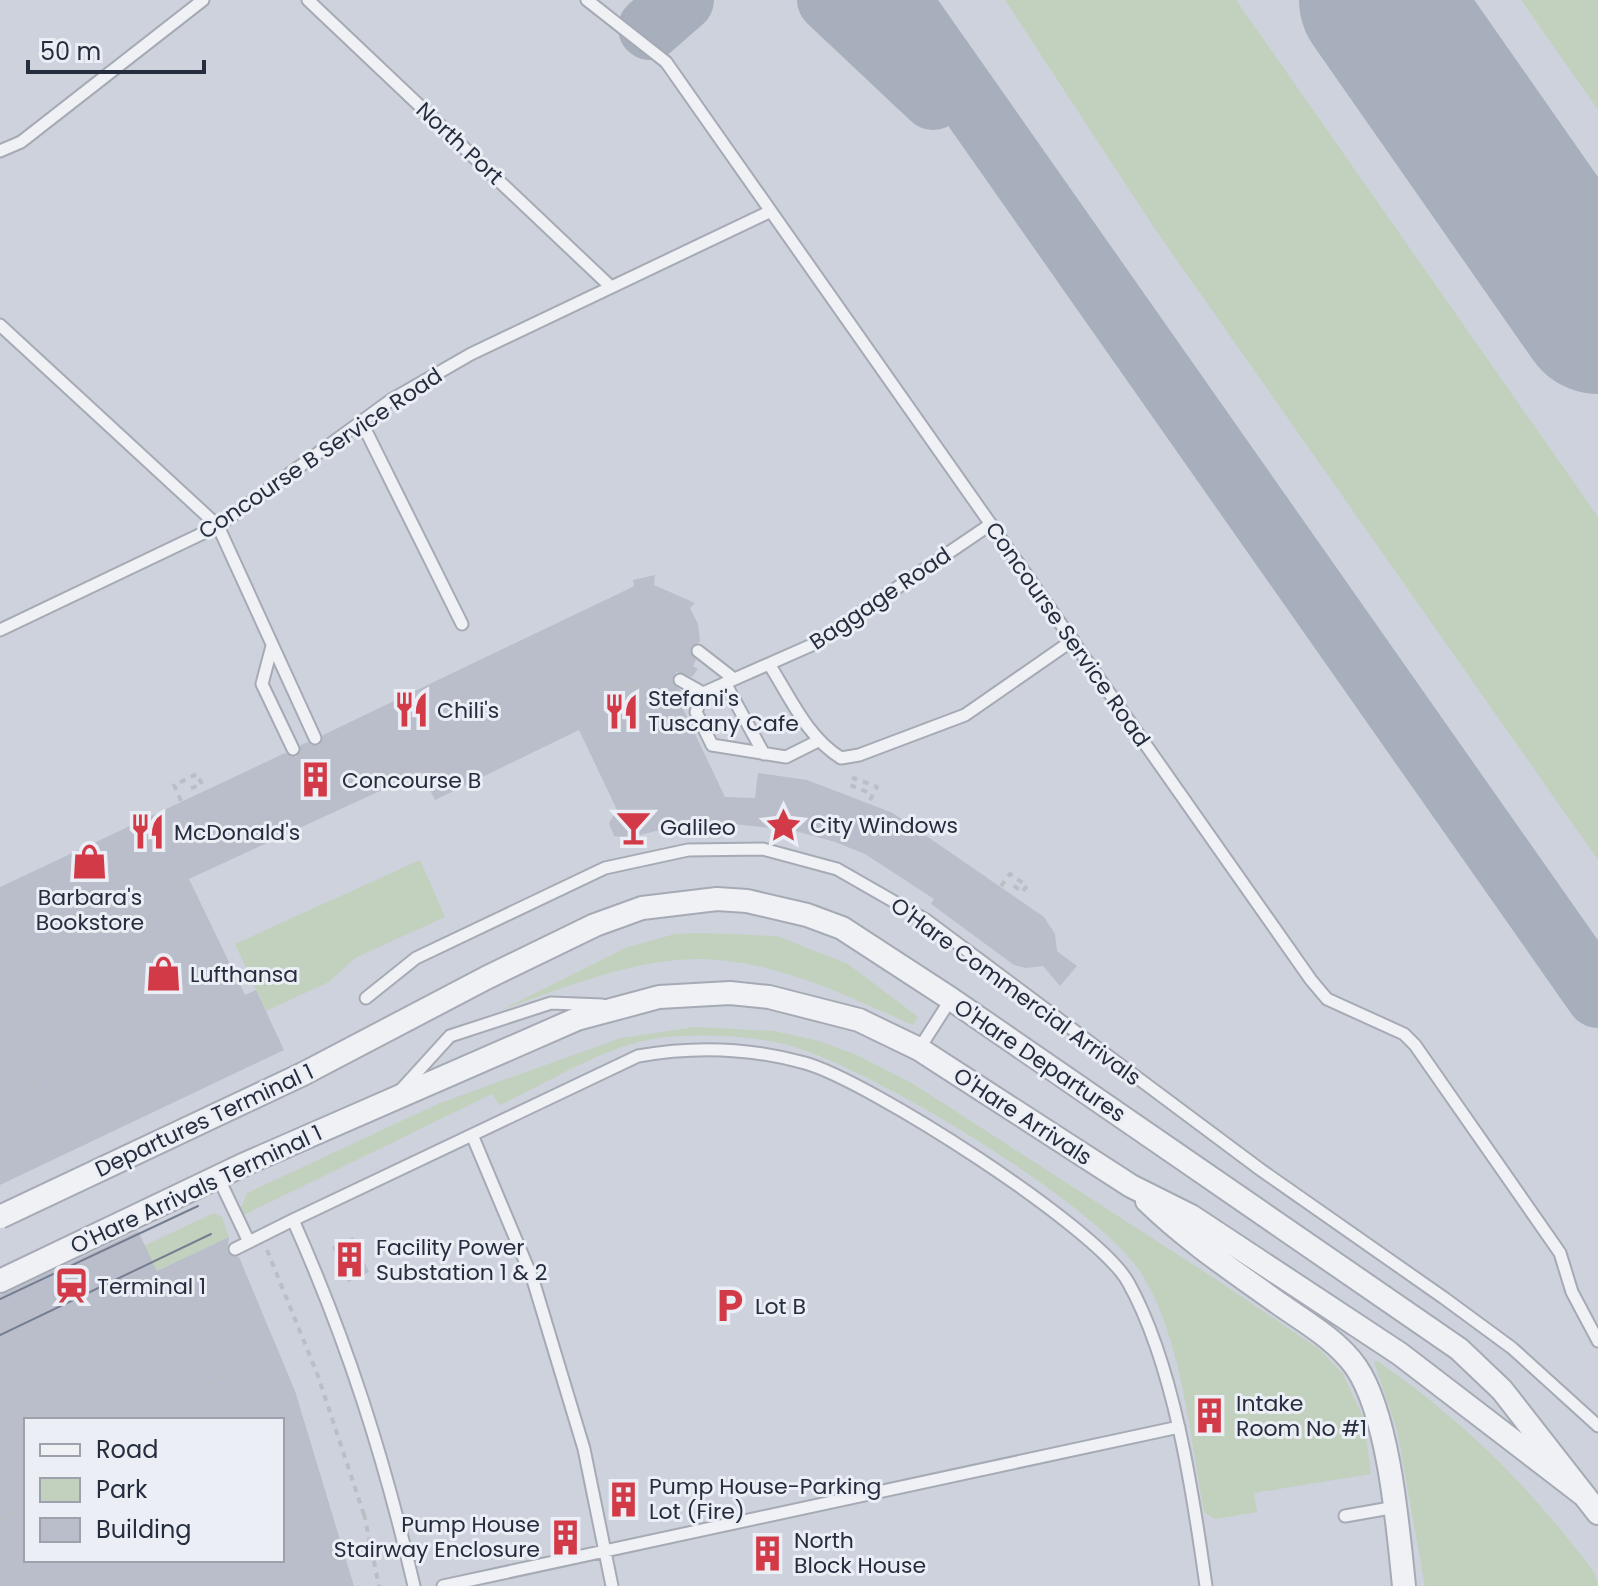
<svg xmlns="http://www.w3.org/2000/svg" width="1598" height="1586" font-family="Poppins,sans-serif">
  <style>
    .built { fill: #ced2dc; fill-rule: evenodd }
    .green { fill: #c1d1bd }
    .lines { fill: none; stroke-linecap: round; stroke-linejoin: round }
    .taxiway { stroke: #a8afbc; stroke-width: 64 }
    .runway { stroke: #a8afbc; stroke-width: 158 }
    .building { fill: #b9beca; fill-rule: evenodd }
    .service-casing { stroke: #a5aab4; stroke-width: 15 }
    .minor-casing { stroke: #a5aab4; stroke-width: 26 }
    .path { stroke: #babec5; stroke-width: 4; stroke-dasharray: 6 6; stroke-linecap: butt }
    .service { stroke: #eff1f5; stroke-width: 11 }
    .minor { stroke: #eff1f5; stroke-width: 22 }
    .tram { stroke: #757e91; stroke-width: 2 }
    .minor-bridge-casing { stroke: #a5aab4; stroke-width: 26; stroke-linecap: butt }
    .minor-bridge { stroke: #eff1f5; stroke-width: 22 }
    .labels { text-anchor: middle; stroke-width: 6; stroke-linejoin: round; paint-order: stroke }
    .street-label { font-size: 22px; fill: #252d3e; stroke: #ebeff5 }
    .poi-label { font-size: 22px; fill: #252d3e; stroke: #ebeff5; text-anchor: start }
  </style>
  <rect width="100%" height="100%" fill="#dce0e7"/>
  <path class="built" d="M0,0h1598v1586h-1598zM26,1420h256v140h-256z"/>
  <path class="green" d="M1005,0h231l362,517v343l-443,-631z
    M1521,0h77v110z
    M420,860l25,57 -90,41 -26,24 -63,29 -31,-67z
    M703,933l74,3 71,28 70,53 -5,8c-66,-29 -136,-64 -210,-66 -69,-1 -139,29 -202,51l124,-62 50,-14z
    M695,1027l79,4 45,10 40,15 56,29 302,195 102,69 24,25 20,43 8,57 -117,19 3,19 -42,7 -11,-7c-14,-75 -22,-175 -63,-239 -45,-70 -271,-206 -353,-228 -38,-10 -82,-11 -121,-8 -54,4 -118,45 -167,68l-8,-11 -248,121 -3,-7 6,-15 193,-90 181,-65z
    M214,1213l8,4 7,20 -229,108v-32z
    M1377,1361c75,51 140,113 196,184 8,11 25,27 25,41h-173l-28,-156 -23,-68z"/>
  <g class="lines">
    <path class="taxiway" d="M829,0l104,98
      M899,0l699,996
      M650,28l32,-28"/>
    <path class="runway" d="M1378,0l220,315"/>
  </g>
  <path class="building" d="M655,575l-1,10 41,18 -5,5 8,16 2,17 -10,10 6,9 -3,6 5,3 -6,8 -16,-5 -4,9 9,10 -4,5 48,101 30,1 3,-25 49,7 86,33 151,104 11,17 2,17 20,15 -17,20 -17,-20 -17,2 -12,-3 -83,-61 3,-5 -69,-45 -30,-12 -43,-12 -78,-8 -31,2 -54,14 -15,-2 -5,-13 8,-13 -38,-80 -144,70 -14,-28 -232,107 56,116 11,-5 28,60 -284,135v-298l285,-134 11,4 5,-12 7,-3 11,3 4,-10 297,-142 14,-7 -1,-6z
    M138,1231l19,40 72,-34 -2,15 12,5 56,134 59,195h-354v-291zM26,1420h256v140h-256z
    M353,1237l16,35 -21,10 -16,-35z
    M1217,1403l4,22 -19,3 -4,-21z"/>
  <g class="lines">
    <defs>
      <path id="service" d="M308,0l303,287
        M587,0l79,62 645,918 16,19 77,35 11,11 145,208 12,39 26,49
        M0,151l21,-9 182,-142
        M0,325l218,201 97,212
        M362,423l100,201
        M0,630l218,-104 173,-126 80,-46 298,-142
        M272,646l-10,38 31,65
        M698,651l36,28
        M769,664c21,33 38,73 72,94l18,-3 106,-40 108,-75
        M680,680l23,13 111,-49 177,-120
        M725,683l39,71
        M703,693l-7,19 16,33 74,12 32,-16
        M366,998l50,-40 189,-90 83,-18 75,-1 74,20 89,51 335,250 183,128 68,50 86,78
        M919,1049l32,-50
        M400,1091l50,-55 101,-33 51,2
        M472,1135l61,145 51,169 28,137
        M218,1177l31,65
        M235,1249l58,-29
        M1345,1516l51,-9
        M414,1586c-30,-129 -67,-245 -121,-366l345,-164c55,-10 113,-8 167,7 64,18 292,164 323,219 46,82 65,211 78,304
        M443,1586l736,-159"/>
      <path id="minor" d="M303,1074l183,-96 109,-53 47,-17 75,-9 30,2 60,14 35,13 109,71 508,350 43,41 96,123
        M1147,1201c41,40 88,71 134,104 26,18 57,36 75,62 33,48 42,161 48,219
        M0,1281l245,-117 332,-145 82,-22 71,-4 39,4 90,23 60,29 212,137 60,30 209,138 185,142"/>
    </defs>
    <use href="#service" class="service-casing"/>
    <use href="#minor" class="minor-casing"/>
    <path class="path" d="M632,682l12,25
      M627,684l12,26
      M867,792l-17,-7 4,-7 23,9 -8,15
      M181,801l-7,-16 23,-11 5,10 -15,6
      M209,852l175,-84
      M186,880l21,44
      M181,883l16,33
      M1001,886l9,-12 17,12 -5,6 -12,-9
      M213,1040l6,13
      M125,1042l29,-15
      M97,1094l7,14
      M9,1097l29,-14
      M267,1250l51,126 46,139
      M194,1388l51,-20
      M364,1514l15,72
      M0,1518l26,-9"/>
    <use href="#service" class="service"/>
    <use href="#minor" class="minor"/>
    <path class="tram" d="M0,1299l198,-93
      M0,1335l211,-101"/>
    <defs>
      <path id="minor-bridge" d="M0,1217l303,-143"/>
    </defs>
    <use href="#minor-bridge" class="minor-bridge-casing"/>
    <use href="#minor-bridge" class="minor-bridge"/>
  </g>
  <defs>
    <symbol id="restaurant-bare" viewBox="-9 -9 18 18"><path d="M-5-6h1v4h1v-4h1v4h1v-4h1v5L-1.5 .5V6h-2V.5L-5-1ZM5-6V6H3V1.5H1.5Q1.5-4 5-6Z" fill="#d33a47" stroke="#ebeff5" stroke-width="2.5" paint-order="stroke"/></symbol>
    <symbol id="building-bare" viewBox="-9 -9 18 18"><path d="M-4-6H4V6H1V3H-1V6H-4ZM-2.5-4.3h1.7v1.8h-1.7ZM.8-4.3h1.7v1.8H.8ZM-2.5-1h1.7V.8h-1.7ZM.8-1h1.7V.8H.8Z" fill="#d33a47" stroke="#ebeff5" stroke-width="2.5" paint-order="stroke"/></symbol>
    <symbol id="sight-bare" viewBox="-9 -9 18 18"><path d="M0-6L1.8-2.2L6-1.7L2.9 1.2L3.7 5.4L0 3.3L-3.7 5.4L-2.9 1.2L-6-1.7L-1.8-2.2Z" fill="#d33a47" stroke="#ebeff5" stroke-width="2.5" paint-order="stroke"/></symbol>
    <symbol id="bar-bare" viewBox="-9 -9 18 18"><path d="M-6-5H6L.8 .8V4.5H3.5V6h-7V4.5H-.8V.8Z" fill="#d33a47" stroke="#ebeff5" stroke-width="2.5" paint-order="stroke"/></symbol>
    <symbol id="shop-bare" viewBox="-9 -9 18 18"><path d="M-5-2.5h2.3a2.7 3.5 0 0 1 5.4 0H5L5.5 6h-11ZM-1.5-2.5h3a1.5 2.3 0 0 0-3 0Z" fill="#d33a47" stroke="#ebeff5" stroke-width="2.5" paint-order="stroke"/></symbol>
    <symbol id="station-bare" viewBox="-9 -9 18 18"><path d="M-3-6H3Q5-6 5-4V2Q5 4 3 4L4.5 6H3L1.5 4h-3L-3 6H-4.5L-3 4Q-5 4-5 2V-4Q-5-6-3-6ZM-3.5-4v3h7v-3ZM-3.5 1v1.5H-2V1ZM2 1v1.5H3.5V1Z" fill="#d33a47" stroke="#ebeff5" stroke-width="2.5" paint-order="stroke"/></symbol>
    <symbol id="parking-bare" viewBox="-9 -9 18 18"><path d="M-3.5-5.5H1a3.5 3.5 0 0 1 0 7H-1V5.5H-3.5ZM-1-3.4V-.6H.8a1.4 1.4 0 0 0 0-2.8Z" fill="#d33a47" stroke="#ebeff5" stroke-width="2.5" paint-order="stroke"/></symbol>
  </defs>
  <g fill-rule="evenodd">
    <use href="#restaurant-bare" x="386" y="684" width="51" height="51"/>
    <use href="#restaurant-bare" x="596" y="686" width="51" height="51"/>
    <use href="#building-bare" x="290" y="754" width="51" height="51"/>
    <use href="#sight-bare" x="758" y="800" width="51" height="51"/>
    <use href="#bar-bare" x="608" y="802" width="51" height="51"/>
    <use href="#restaurant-bare" x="122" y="806" width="51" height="51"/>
    <use href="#shop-bare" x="64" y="836" width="51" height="51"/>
    <use href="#shop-bare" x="138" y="948" width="51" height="51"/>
    <use href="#building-bare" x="324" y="1234" width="51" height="51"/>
    <use href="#station-bare" x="46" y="1260" width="51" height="51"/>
    <use href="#parking-bare" x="704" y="1280" width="51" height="51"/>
    <use href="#building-bare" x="1184" y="1390" width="51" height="51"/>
    <use href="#building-bare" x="598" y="1474" width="51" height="51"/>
    <use href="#building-bare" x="540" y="1512" width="51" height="51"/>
    <use href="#building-bare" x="742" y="1528" width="51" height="51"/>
  </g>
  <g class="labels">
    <g class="street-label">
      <text transform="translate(460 143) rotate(43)" y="8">North Port</text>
      <text transform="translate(320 453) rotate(-34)" y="8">Concourse B Service Road</text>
      <text transform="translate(880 598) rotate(-34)" y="8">Baggage Road</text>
      <text transform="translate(1068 634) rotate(55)" y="8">Concourse Service Road</text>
      <text transform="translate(1016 991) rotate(36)" y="8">O'Hare Commercial Arrivals</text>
      <text transform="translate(1040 1060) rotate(34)" y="8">O'Hare Departures</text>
      <text transform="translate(1023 1116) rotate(33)" y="8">O'Hare Arrivals</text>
      <text transform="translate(204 1120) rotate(-25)" y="8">Departures Terminal 1</text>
      <text transform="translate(196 1189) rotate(-25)" y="8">O'Hare Arrivals Terminal 1</text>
    </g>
    <g class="poi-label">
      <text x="648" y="706">Stefani's<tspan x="648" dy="25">Tuscany Cafe</tspan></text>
      <text x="437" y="718">Chili's</text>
      <text x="342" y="788">Concourse B</text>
      <text x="810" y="833">City Windows</text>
      <text x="660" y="835">Galileo</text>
      <text x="174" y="840">McDonald's</text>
      <text x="90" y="905" text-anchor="middle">Barbara's<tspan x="90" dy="25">Bookstore</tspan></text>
      <text x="190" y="982">Lufthansa</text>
      <text x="376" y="1255">Facility Power<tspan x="376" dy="25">Substation 1 &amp; 2</tspan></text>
      <text x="97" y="1294">Terminal 1</text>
      <text x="755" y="1314">Lot B</text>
      <text x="1236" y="1411">Intake<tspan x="1236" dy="25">Room No #1</tspan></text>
      <text x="649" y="1494">Pump House-Parking<tspan x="649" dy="25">Lot (Fire)</tspan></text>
      <text x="540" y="1532" text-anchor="end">Pump House<tspan x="540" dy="25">Stairway Enclosure</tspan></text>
      <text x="794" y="1548">North<tspan x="794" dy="25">Block House</tspan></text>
    </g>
  </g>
  <rect x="24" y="1418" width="260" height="144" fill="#ebeff5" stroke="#9ca1ac" stroke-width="2"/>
  <rect x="40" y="1444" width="40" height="12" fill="#eff1f5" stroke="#9ca1ac" stroke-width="2"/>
  <text x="96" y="1458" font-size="24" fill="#252d3e">Road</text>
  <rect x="40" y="1478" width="40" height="24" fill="#c1d1bd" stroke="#9ca1ac" stroke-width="2"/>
  <text x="96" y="1498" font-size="24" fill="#252d3e">Park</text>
  <rect x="40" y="1518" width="40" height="24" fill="#b9beca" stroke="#9ca1ac" stroke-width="2"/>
  <text x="96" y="1538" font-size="24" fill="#252d3e">Building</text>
  <path d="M28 60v12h176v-12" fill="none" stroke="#252d3e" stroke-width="4"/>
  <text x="40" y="60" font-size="24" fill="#252d3e" stroke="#ebeff5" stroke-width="6" paint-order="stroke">50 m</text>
</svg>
